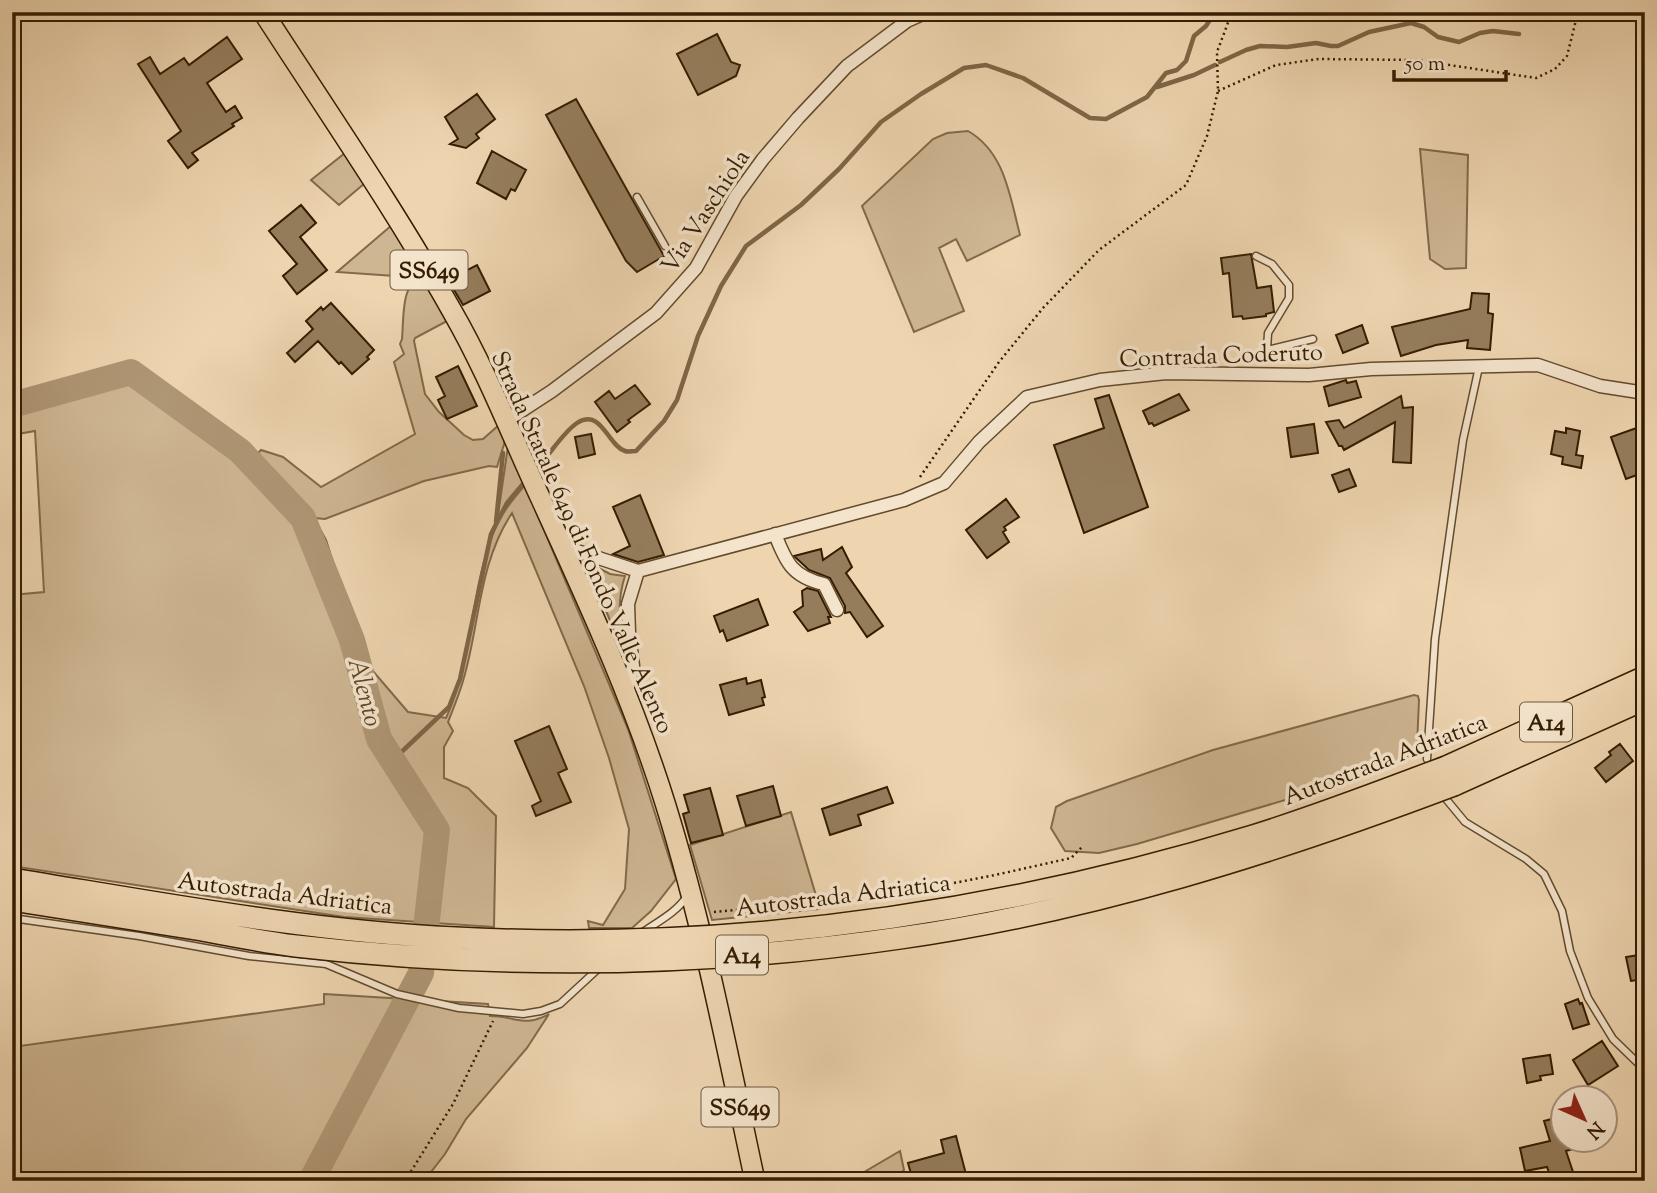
<svg xmlns="http://www.w3.org/2000/svg" width="1657" height="1193" font-family="'Sorts Mill Goudy',serif">
  <style>
    .green { fill: #ceb692; stroke: #816a4a; stroke-width: 2 }
    .lines { fill: none; stroke-linecap: round; stroke-linejoin: round }
    .stream { stroke: #7e6646; stroke-width: 4.5 }
    .river { stroke: #af9674; stroke-width: 26 }
    .building { fill: #957d5c; stroke: #341d01; stroke-width: 2 }
    .service-casing { stroke: #624b2d; stroke-width: 9 }
    .minor-casing { stroke: #624b2d; stroke-width: 15 }
    .primary-casing { stroke: #341d01; stroke-width: 22 }
    .motorway-casing { stroke: #341d01; stroke-width: 24 }
    .path { stroke: #341d01; stroke-width: 2.5; stroke-dasharray: 2 3.5; stroke-linecap: butt }
    .service { stroke: #f4e4cc; stroke-width: 6 }
    .minor { stroke: #f4e4cc; stroke-width: 12 }
    .primary { stroke: #eed5b0; stroke-width: 19 }
    .motorway { stroke: #eed5b0; stroke-width: 21 }
    .motorway-bridge-casing { stroke: #341d01; stroke-width: 24; stroke-linecap: butt }
    .motorway-bridge { stroke: #eed5b0; stroke-width: 21 }
    .labels { text-anchor: middle; stroke-width: 7; stroke-linejoin: round; paint-order: stroke }
    .shield { fill: #f4e4cc; stroke: #6e593e; stroke-width: 2 }
    .shield-label { font-size: 23px; font-weight: bold; fill: #341d01 }
    .street-label { font-size: 24px; fill: #341d01; stroke: #f4e4cc }
    .water-label { font-size: 26px; font-style: italic; fill: #5f4729; stroke: #f4e4cc }
  </style>
  <rect width="100%" height="100%" fill="#eed5b0"/>
  <filter id="stains"><feTurbulence type="fractalNoise" baseFrequency=".00286" numOctaves="4"/><feColorMatrix values="0 0 0 0 .2 0 0 0 0 .09 0 0 0 0 .02 0 0 0 .5 -.17"/></filter>
  <radialGradient id="worn" r=".72"><stop offset=".6" stop-color="#630" stop-opacity="0"/><stop offset="1" stop-color="#630" stop-opacity=".3"/></radialGradient>
  <path class="green" d="M968,131c37,21 42,66 52,104l-53,26 -11,-22 -17,9 25,63 -50,21 -52,-126 71,-67 14,-6z
    M1420,149l48,6 -2,113 -21,1 -15,-10z
    M345,153l20,30 -26,22 -28,-25z
    M392,225l23,37 -9,9 -11,5 -58,-4z
    M422,271l27,49 -34,18 -1,3 11,53 14,18 25,23 9,5 10,-1 16,-14 6,16 -8,26 -8,-1 -65,15 -99,38 -11,-1 12,22 31,98 15,32 36,42 38,6c27,-60 24,-125 47,-184 7,-19 19,-34 32,-49l103,244 48,150 -25,32 -19,17h-43l-1,-7 15,4 22,-36 4,-60 -20,-71 -25,-72 -72,-173c-34,51 -32,112 -49,168 -4,14 -10,28 -15,41l5,9 -9,16v31l24,10 28,28 -2,111 -150,-10 -332,-51v-271l32,-3 -9,-161 -23,4v-22l56,-14 53,-19 30,10 105,83 38,42 11,1 -52,-57 8,-9 22,7 38,30 94,-53 -21,-72 10,-8 -4,-10 2,-5c2,-26 -1,-51 20,-68z
    M508,446l16,35 -16,20 -11,21z
    M585,561l25,13 15,2c-9,27 -5,53 0,80z
    M1414,695l4,1 1,4 -2,46 -9,11 -39,18 -232,69 -38,9 -34,-2 -14,-23 5,-21 11,-6 146,-51z
    M791,812l29,97 -108,11 -22,-75z
    M324,994l164,10 2,12c25,0 34,12 59,-2l-22,34 -61,71 -21,35 -21,27h-412v-134l312,-43z
    M900,1151l4,19 -8,7 2,4h-49z"/>
  <g class="lines">
    <path class="stream" d="M1220,62l26,-12 14,-4 27,1 29,-4 15,3h7l31,-14 42,-9 13,4 14,10 21,5 21,-9 13,-2 26,3
      M1157,87l37,-12 21,-10
      M544,460c10,-12 21,-29 33,-37 24,-16 31,23 48,28 3,1 7,0 11,0l28,-30 13,-21 21,-64 23,-50 25,-40 55,-41 38,-36 42,-47 40,-28 43,-26 22,-3 37,13 67,40 16,1 41,-22 19,-24 11,-3 9,-9 8,-25 12,-10 9,-14
      M496,522l7,-69
      M393,760l56,-53 11,-28 31,-145 16,-31 16,-19"/>
    <path class="river" d="M12,405l119,-33 109,79 63,67 49,122 27,99 58,91 -16,143 -110,208"/>
  </g>
  <path class="building" d="M717,34l14,28 9,3 -4,11 -38,19 -21,-41z
    M227,37l15,22 -35,24 19,29 9,-6 7,12 -10,6 2,2 -42,27 6,7 -10,8 -20,-27 13,-10 -43,-67 12,-7 10,17 24,-16 5,7z
    M477,94l18,25 -19,15 3,4 -13,10 -16,-4 8,-5 -13,-22z
    M576,99l88,157 -27,16 -11,-11 -80,-146z
    M492,151l34,19 -11,21 -4,-2 -5,10 -29,-16z
    M301,205l15,18 -16,14 27,33 -30,24 -14,-18 14,-12 -28,-33z
    M1251,254l6,34 14,-2 3,26 -8,2v2l-23,3 -1,-3 -9,1 -4,-44 -6,1 -2,-16z
    M477,265l13,26 -27,14 -15,-25z
    M1472,293l17,1 -1,19 5,1 -3,36 -23,-2 1,-8 -32,5 -35,11 -9,-29 78,-18z
    M331,303l43,47 -7,7 2,2 -17,15 -11,-12 -2,2 -21,-23 -23,21 -8,-9 26,-24 -7,-8 15,-14 2,3z
    M1362,325l6,18 -25,10 -7,-18z
    M458,366l19,40 -30,13 -9,-19 7,-4 -9,-19z
    M1346,380l1,3 9,-2 5,16 -32,9 -5,-19z
    M635,385l15,19 -22,16 2,2 -13,10 -22,-30 14,-11 6,8z
    M1179,394l10,16 -35,16 -2,-3 -3,1 -6,-13z
    M1109,395l39,112 -64,26 -30,-88 50,-17 -9,-29z
    M1401,396l2,12 10,-1 -2,56 -18,-1 2,-40 -51,28 -2,-4h-3l-13,-24 13,-2 5,8z
    M1314,424l4,29 -27,4 -4,-29z
    M1645,425v47l-19,7 -15,-42z
    M1566,428l14,3 -4,24 7,1 -2,12 -19,-4 1,-7 -12,-3 4,-23 11,2z
    M591,434l4,20 -16,4 -4,-21z
    M1349,469l7,17 -17,6 -7,-17z
    M640,495l24,60 -26,7 -25,-8 17,-8 -17,-39z
    M1006,499l13,18 -15,10 2,3 -3,2 6,10 -22,16 -21,-28z
    M842,547l10,20 -6,6 37,53 -16,11 -17,-25 -5,1v-7l-15,-28 -21,-8 -15,-14 27,-7 2,11z
    M807,588l11,3 13,26h-3l2,6 -22,8 -14,-19 9,-6 -1,-15z
    M758,599l10,26 -41,16 -4,-11 -3,2 -6,-16z
    M746,678l1,6 14,-4 4,17 -3,1 2,7 -35,10 -9,-30z
    M549,726l18,43 -9,4 13,29 -35,14 -4,-10 9,-5 -26,-60z
    M1620,744l13,17 -27,21 -11,-14 16,-13 -2,-3z
    M773,786l8,30 -35,10 -9,-30z
    M887,787l6,16 -35,12 3,10 -31,10 -8,-26z
    M710,788l13,47 -32,8 -8,-29 6,-2 -5,-17z
    M1645,954v25l-14,2 -5,-24z
    M1578,999l2,5 2,-1 7,21 -16,5 -8,-25z
    M1602,1041l16,25 -30,19 -15,-25z
    M1550,1055l3,19 -13,2 1,4 -14,3 -4,-24z
    M1563,1116v24h27v4l-24,7 10,30h-24l-5,-14 -22,4 -5,-23 30,-7 -6,-20z
    M956,1136l11,42 -9,3h-45l-5,-18 36,-10 -3,-13z"/>
  <g class="lines">
    <defs>
      <path id="service" d="M637,197l28,49
        M1256,256l16,8 17,21v13l-21,35 -1,17
        M1254,356l13,-6 46,-11
        M1427,759l8,-120 28,-199 16,-73
        M1446,799l19,23 61,37 18,15 18,37 8,40 18,47 25,41 32,31
        M12,918l127,18 110,20 77,8 71,30 62,14 64,6 18,-3 19,-7 39,-36
        M643,932c16,-11 34,-20 45,-37"/>
      <path id="minor" d="M506,421l46,-30 104,-78 40,-45 40,-72 27,-37 35,-41 49,-52 60,-45 20,-9
        M775,534c11,29 18,43 49,50l13,26
        M562,546l76,25 266,-71 40,-17 35,-41 48,-45 73,-17 66,-7 143,2 62,-6 167,-4 62,21 45,7
        M626,695l7,-29 -4,-33 -1,-29 10,-33"/>
      <path id="primary" d="M263,12c64,99 131,196 189,299 34,59 59,123 88,186 46,101 93,202 126,309 38,123 62,249 89,375"/>
      <path id="motorway" d="M1446,767l199,-90
        M1454,785l191,-86"/>
    </defs>
    <use href="#service" class="service-casing"/>
    <use href="#minor" class="minor-casing"/>
    <use href="#primary" class="primary-casing"/>
    <use href="#motorway" class="motorway-casing"/>
    <path class="path" d="M1218,91l58,-26 43,-6 97,1 120,18 19,-9 12,-13 11,-44
      M920,477l79,-115 44,-54 56,-58 87,-65 21,-49 11,-45 -1,-39 15,-40
      M714,912l178,-17 103,-20 76,-17 12,-12
      M405,1181l48,-77 40,-83"/>
    <use href="#service" class="service"/>
    <use href="#minor" class="minor"/>
    <use href="#primary" class="primary"/>
    <use href="#motorway" class="motorway"/>
    <defs>
      <path id="motorway-bridge" d="M12,879c148,24 294,52 444,59 270,14 538,-23 797,-102 65,-20 129,-45 193,-69
        M12,900c63,10 127,20 190,30 31,6 63,12 94,16 200,23 405,21 604,-8 190,-27 374,-85 554,-153"/>
    </defs>
    <use href="#motorway-bridge" class="motorway-bridge-casing"/>
    <use href="#motorway-bridge" class="motorway-bridge"/>
  </g>
  <g class="labels">
    <g class="shield">
      <rect x="390.5" y="250.5" width="77" height="39" rx="5"/>
      <rect x="1520" y="702.5" width="52" height="39" rx="5"/>
      <rect x="716" y="935.5" width="52" height="39" rx="5"/>
      <rect x="701.5" y="1087.5" width="77" height="39" rx="5"/>
    </g>
    <g class="shield-label">
      <text x="429" y="278">SS649</text>
      <text x="1546" y="730">A14</text>
      <text x="742" y="963">A14</text>
      <text x="740" y="1115">SS649</text>
    </g>
    <g class="street-label">
      <text transform="translate(705 211) rotate(-57)" y="8">Via Vaschiola</text>
      <text transform="translate(1221 355) rotate(-2)" y="8">Contrada Coderuto</text>
      <text transform="translate(583 542) rotate(66)" y="8">Strada Statale 649 di Fondo Valle Alento</text>
      <text transform="translate(1385 759) rotate(-21)" y="8">Autostrada Adriatica</text>
      <text transform="translate(285 893) rotate(7)" y="8">Autostrada Adriatica</text>
      <text transform="translate(843 895) rotate(-7)" y="8">Autostrada Adriatica</text>
    </g>
    <g class="water-label">
      <text transform="translate(366 692) rotate(75)" y="9">Alento</text>
    </g>
  </g>
  <rect width="1657" height="1193" fill="none" stroke="#eed5b0" stroke-width="42"/>
  <rect x="14" y="14" width="1629" height="1165" fill="none" stroke="#341d01" stroke-width="3.5"/>
  <rect x="21" y="21" width="1615" height="1151" fill="none" stroke="#341d01" stroke-width="2"/>
  <g transform="translate(1584 1119) rotate(135)"><circle r="33" fill="#f4e4cc" stroke="#a7947b" stroke-width="2"/>
  <path d="M0-5L12 26L0 18L-12 26Z" fill="#8f2418"/>
  <text y="-10" font-size="19" font-weight="bold" text-anchor="middle" fill="#341d01">N</text>
  </g>
  <path d="M1394 70v10h112v-10" fill="none" stroke="#341d01" stroke-width="3.5"/>
  <text x="1405" y="70" font-size="21" fill="#341d01" stroke="#f4e4cc" stroke-width="5" paint-order="stroke">50 m</text>
  <rect width="100%" height="100%" filter="url(#stains)"/>
  <rect width="100%" height="100%" fill="url(#worn)"/>
</svg>
